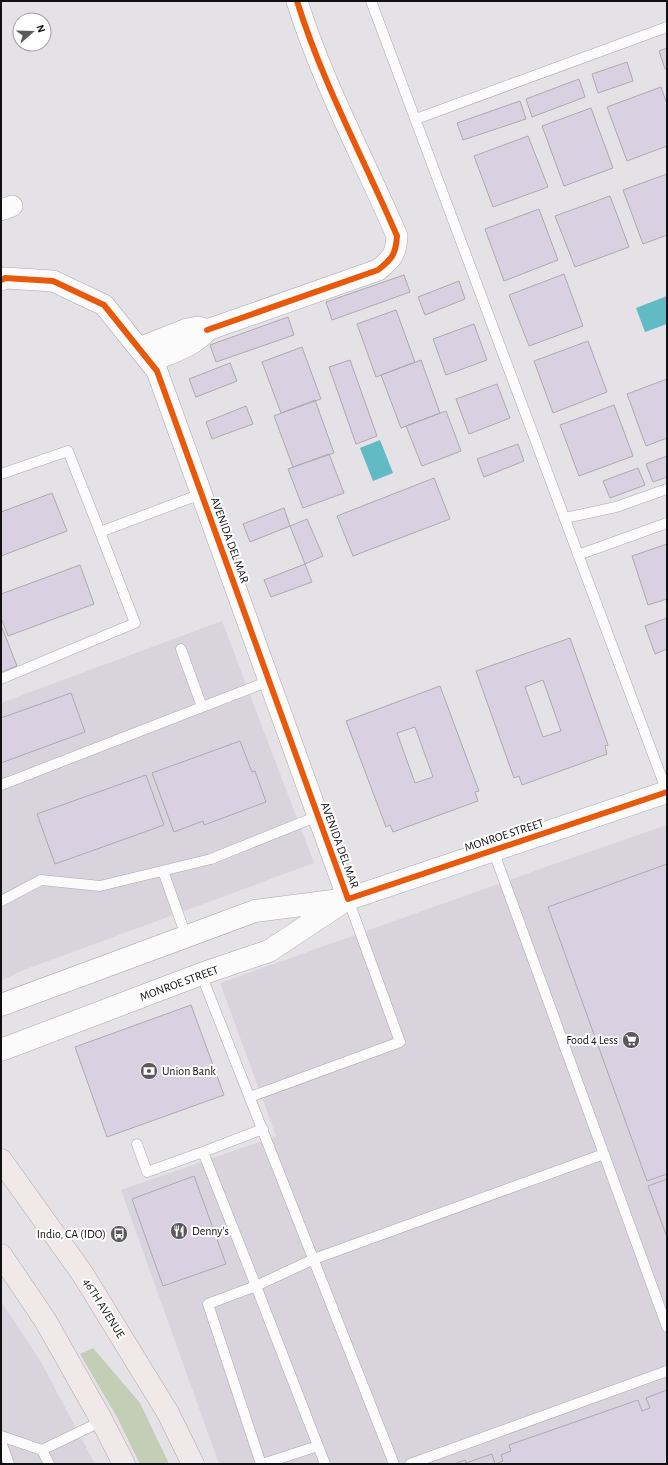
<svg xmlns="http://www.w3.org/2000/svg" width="668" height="1465" font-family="'Alegreya Sans',sans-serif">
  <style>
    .built { fill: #d8d3dd }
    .green { fill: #c4cdb6 }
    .water { fill: #61bac4 }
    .building { fill: #d9d1e2; stroke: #abaaad; fill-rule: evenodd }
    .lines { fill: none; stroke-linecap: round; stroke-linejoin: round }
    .service-casing { stroke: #aaa8ac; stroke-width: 11 }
    .minor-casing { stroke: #aaa8ac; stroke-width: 22 }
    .secondary-casing { stroke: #aaa8ac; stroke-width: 23 }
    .primary-casing { stroke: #b3a5a6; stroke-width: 23 }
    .service { stroke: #fbfbfb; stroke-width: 10 }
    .minor { stroke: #fbfbfb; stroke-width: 21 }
    .secondary { stroke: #fbfbfb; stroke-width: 22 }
    .primary { stroke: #f1e9e9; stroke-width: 22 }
    .cycleway-casing { stroke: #fff; stroke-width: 8 }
    .cycleway { stroke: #e8590c; stroke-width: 6 }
    .labels { text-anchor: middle; stroke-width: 4; stroke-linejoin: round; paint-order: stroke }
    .street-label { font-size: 12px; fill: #100f11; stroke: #fff }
    .poi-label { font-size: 12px; fill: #100f11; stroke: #fff; text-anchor: end }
  </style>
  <rect width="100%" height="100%" fill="#e4e2e7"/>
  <path class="built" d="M222,621l92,242 -293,108 -20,10v-278z
    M667,825v639h-448l-98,-274 155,-54 -56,-153 337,-120z
    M1,1301l40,61 54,102h-94z"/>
  <path class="green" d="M93,1348l47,55 29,61h-29l-23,-47 -37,-63z"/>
  <path class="water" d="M667,296v28l-22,8 -9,-24z
    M380,440l13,33 -20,8 -13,-33z"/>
  <path class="building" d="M667,48v20l-2,1 -6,-18z
    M627,62l6,19 -35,12 -6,-19z
    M579,79l6,18 -53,20 -6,-18z
    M661,87l6,17v42l-40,15 -20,-54z
    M520,101l6,18 -63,21 -6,-17z
    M591,108l22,60 -49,18 -22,-60z
    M528,136l20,51 -55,20 -19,-51z
    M667,174v61l-24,9 -20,-54z
    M610,196l19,51 -54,20 -20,-51z
    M539,209l19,51 -54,21 -19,-52z
    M564,274l19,52 -54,20 -20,-51z
    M404,275l6,17 -78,28 -6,-18z
    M459,281l6,18 -40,16 -7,-18z
    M396,310l19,52 -39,15 -19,-53z
    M288,317l6,18 -78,27 -6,-17z
    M474,324l13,36 -41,15 -13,-36z
    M588,341l19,51 -54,21 -19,-52z
    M302,347l19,52 -40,14 -19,-51z
    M350,360l27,76 -21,8 -27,-77z
    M421,360l19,53 -39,15 -20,-53z
    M230,363l7,18 -41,16 -7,-18z
    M667,379v59l-21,8 -19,-52z
    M497,384l13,34 -41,16 -13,-35z
    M315,400l19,53 -41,14 -19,-51z
    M614,405l19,51 -54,20 -19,-51z
    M246,406l7,18 -41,15 -6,-17z
    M446,411l15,40 -39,15 -16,-40z
    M518,444l6,17 -40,16 -7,-18z
    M329,454l15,39 -41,15 -15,-39z
    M667,456v21l-14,5 -7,-18z
    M638,468l7,17 -35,13 -7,-17z
    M434,478l16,41 -97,37 -16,-40z
    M52,493l15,38 -66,25v-44z
    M284,508l6,18 -40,16 -7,-18z
    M307,519l16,37 -18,8 -15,-38z
    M667,544v55l-19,6 -16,-49z
    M305,564l7,18 -41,15 -7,-17z
    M80,565l14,39 -86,32 -7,-18v-24z
    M667,618v31l-12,5 -10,-28z
    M1,625l16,41 -16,6z
    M570,638l38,107 -3,1 2,8 -85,31 -3,-9 -5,2 -38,-107zM543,680l18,51 -18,6 -18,-50z
    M440,686l39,105 -4,1 3,9 -85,31 -3,-7 -4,2 -40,-106zM415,727l18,50 -18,6 -18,-50z
    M71,693l14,39 -84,31v-45z
    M240,741l12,31 3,-1 11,31 -62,23 -1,-4 -29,11 -22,-59z
    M146,775l18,50 -109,39 -18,-50z
    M667,864v310l-20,7 -99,-274z
    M191,1005l33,90 -117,42 -32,-90z
    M194,1176l32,88 -63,22 -31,-87z
    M667,1179v58l-19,-51z
    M667,1390v74h-213l11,-4 1,3 26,-9 3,10 8,-3 -2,-6 10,-4 -2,-6 129,-45 4,11 8,-3 -4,-10z"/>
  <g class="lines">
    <defs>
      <path id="service" d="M371,1l296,791
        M416,119l251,-92
        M1,474l67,-23 32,81
        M565,518l51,-11 51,-18
        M578,555l89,-32
        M181,649l21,58
        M1,679l134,-56 -35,-91 101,-38
        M1,785l268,-104
        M493,850l174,477
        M163,871l23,65
        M1,901l40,-21 59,6 111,-27 107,-43
        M201,974l193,490
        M250,1097l150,-55 -52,-143
        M137,1144l10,28 56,-20
        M1,1436l41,14
        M1,1442l8,22
        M49,1464l-7,-14 60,-29
        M261,1464l-53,-160 48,-18 -53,-134 60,-23
        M262,1464l56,-18
        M325,1464l-69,-178 58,-27 290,-105
        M410,1464l257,-93"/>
      <path id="minor" d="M1,210l11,-4
        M1,280l4,-2 48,3 51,24 53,66 191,528
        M207,330l171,-60c14,-11 18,-16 19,-34 -34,-79 -75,-154 -100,-235
        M139,348l48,-19 11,-2 9,3c-11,16 -39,24 -57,32"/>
      <path id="secondary" d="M1,1005l254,-94 93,-12 319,-107
        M1,1050l200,-76 68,-23 74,-49"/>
      <path id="primary" d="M1,1160l81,113 86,140 25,51
        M1,1255l44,65 57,101 22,43"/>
    </defs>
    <use href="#service" class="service-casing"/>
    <use href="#minor" class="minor-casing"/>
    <use href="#secondary" class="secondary-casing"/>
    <use href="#primary" class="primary-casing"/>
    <use href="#service" class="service"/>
    <use href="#minor" class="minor"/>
    <use href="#secondary" class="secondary"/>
    <use href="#primary" class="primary"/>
    <defs>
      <path id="cycleway" d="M1,280l4,-2 48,3 51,24 53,66 191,528 319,-107
        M207,330l171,-60c14,-11 18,-16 19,-34 -34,-79 -75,-154 -100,-235"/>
    </defs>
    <use href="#cycleway" class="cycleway-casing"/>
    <use href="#cycleway" class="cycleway"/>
  </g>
  <defs>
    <symbol id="supermarket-disc" viewBox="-11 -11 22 22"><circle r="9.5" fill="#5a595c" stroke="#fff"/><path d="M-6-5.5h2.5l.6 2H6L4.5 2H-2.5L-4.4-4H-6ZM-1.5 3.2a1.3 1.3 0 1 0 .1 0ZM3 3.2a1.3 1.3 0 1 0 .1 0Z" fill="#fff"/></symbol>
    <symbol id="bank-disc" viewBox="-11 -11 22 22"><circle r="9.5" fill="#5a595c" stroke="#fff"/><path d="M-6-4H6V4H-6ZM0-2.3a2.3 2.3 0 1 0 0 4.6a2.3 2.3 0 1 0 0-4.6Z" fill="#fff"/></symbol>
    <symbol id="restaurant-disc" viewBox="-11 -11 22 22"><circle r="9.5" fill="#5a595c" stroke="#fff"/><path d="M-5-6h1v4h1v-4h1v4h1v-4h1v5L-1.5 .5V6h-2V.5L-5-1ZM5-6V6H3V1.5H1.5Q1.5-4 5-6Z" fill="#fff"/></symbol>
    <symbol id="bus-disc" viewBox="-11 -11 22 22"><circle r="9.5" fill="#5a595c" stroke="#fff"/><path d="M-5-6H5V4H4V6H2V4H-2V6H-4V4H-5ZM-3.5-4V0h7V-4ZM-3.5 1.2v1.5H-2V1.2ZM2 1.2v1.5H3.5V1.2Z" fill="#fff"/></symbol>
  </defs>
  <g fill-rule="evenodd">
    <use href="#supermarket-disc" x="621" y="1030" width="20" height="20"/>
    <use href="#bank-disc" x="139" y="1061" width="20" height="20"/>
    <use href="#restaurant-disc" x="169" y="1221" width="20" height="20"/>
    <use href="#bus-disc" x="109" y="1224" width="20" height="20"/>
  </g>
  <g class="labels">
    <g class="street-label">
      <text transform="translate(230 540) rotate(70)" y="4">AVENIDA DEL MAR</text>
      <text transform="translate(504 835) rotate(-18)" y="4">MONROE STREET</text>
      <text transform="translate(340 845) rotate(70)" y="4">AVENIDA DEL MAR</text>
      <text transform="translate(179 983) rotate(-20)" y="4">MONROE STREET</text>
      <text transform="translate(104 1308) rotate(58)" y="4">46TH AVENUE</text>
    </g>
    <g class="poi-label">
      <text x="618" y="1044">Food 4 Less</text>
      <text x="162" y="1075" text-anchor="start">Union Bank</text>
      <text x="192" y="1235" text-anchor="start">Denny's</text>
      <text x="106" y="1238">Indio, CA (IDO)</text>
    </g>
  </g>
  <rect width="668" height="1465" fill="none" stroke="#100f11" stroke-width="4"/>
  <g transform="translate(32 32) rotate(70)"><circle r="19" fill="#ffffff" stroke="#9f9fa0"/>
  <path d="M0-3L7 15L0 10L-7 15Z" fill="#5a595c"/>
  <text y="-6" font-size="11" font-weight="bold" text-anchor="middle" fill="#100f11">N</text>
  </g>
</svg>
